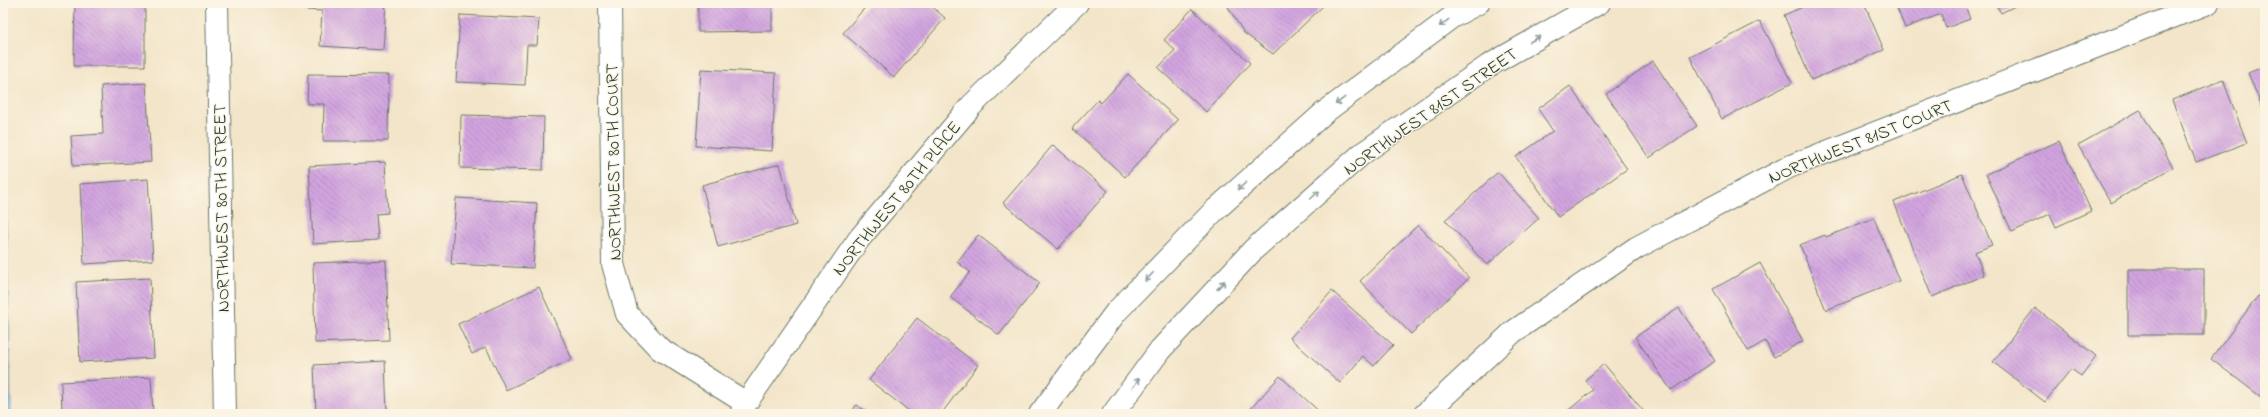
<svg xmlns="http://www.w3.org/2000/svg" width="2268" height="417" font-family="'Indie Flower',sans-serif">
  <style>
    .water { fill: #78b7eb; stroke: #4c7a90 }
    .building { fill: url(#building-back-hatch) }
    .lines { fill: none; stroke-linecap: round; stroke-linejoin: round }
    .minor-casing { stroke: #697868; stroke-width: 24 }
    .minor { stroke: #fff; stroke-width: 22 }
    .oneway { stroke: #8f9e9a }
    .labels { text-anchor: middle; stroke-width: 3; stroke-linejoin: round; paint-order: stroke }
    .street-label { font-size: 18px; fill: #1f3d34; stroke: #fcf5e5 }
  </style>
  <defs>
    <pattern id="building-back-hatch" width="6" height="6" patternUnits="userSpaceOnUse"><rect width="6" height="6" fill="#d2a4e0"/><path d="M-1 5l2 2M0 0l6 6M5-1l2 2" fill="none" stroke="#aa87b6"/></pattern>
  </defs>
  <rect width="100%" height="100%" fill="#fcf5e5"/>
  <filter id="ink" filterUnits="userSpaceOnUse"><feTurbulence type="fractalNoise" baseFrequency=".025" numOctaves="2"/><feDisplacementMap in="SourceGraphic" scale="8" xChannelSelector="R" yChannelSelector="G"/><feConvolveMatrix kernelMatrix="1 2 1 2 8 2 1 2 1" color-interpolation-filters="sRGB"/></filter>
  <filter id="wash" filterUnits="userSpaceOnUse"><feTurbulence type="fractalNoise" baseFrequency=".012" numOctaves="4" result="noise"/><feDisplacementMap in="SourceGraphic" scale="16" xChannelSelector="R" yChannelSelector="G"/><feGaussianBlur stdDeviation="0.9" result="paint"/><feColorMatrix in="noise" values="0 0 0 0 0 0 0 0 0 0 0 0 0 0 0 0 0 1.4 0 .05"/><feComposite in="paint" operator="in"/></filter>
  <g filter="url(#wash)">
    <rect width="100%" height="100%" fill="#f3e5c9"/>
    <path class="water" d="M3,78l8,336h-8z"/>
    <g id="blocks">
      <path class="building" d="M75,3h70v63h-71z
        M306,3h80l-3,47 -63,-4 2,-35 -16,-1z
        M698,3h74v28l-74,1z
        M869,3h59l17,15 -51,59 -51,-44z
        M1232,3h88l3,3 -50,48 -29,-21 -16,-26z
        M1812,3h52l20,47 -73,30 -27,-65z
        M1895,3h69l6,16 -24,9 -5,-14 -36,14z
        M1995,3h26l-20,10z
        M1192,9l58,54 -44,49 -48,-44 17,-18 -11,-10z
        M460,15l79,4 -2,26h-10l-2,40 -69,-3z
        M1760,21l32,62 -70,36 -32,-62z
        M1653,61l44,65 -48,32 -43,-64z
        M2265,66v48l-17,-41z
        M701,69l75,4 -4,78 -76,-5z
        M308,74l81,1 -1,66h-65l1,-37h-17z
        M1128,74l50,46 -53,57 -53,-49 26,-28 3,3z
        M2223,80l24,63 -51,19 -24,-62z
        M146,83l5,79 -78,4 -2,-30 32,-2 -2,-48z
        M1570,86l57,83 -69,48 -42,-60 37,-26 -15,-22z
        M2140,110l33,57 -62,36 -33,-58z
        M461,115l83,2 -1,53 -83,-2z
        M2059,141l32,70 -35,16 -6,-13 -38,18 -26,-58z
        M1053,145l55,46 -50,58 -55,-46z
        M385,162l3,51 -12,1 2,26 -65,4 -4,-78z
        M780,164l16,61 -78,22 -16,-62z
        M1498,172l41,46 -52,47 -42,-45z
        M1962,174l30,71 -17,7 9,23 -52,22 -38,-95z
        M148,179l5,81 -69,4 -4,-80z
        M456,198l81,5 -4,65 -82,-4z
        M1874,218l25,63 -73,29 -26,-65 25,-10 1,2z
        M1418,225l51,53 -58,56 -51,-53z
        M978,235l62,48 -41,52 -49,-38 20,-25 -13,-10z
        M386,260l3,80 -74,3 -2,-80z
        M1760,263l43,78 -29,16 -9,-16 -17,10 -35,-62z
        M2128,269h76v66h-76z
        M150,278l4,80 -74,4 -4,-80z
        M539,287l33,72 -66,31 -20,-43 -14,7 -14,-30z
        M1332,291l61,54 -19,21 -11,-10 -23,27 -50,-45z
        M2258,296l7,5v99l-54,-41z
        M1679,308l36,53 -44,29 -36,-53z
        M2035,308l61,48 -15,20 -10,-7 -26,33 -52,-40z
        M917,318l61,47 -37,49h-28l-44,-34z
        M385,361l2,53h-71l-2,-49z
        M1604,364l42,50h-82l29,-24 -8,-10z
        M1280,376l42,38h-76z
        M151,377l2,37h-91l-1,-32z
        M856,405l15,9h-20z"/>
    </g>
  </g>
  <g filter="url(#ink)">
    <use href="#blocks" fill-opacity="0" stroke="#697868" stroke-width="1"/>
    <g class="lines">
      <defs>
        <path id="minor" d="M217,3l8,411
          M610,3l3,261 14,50 33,35 86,54
          M741,414l5,-11 113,-164 112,-133 106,-103
          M1040,414l76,-102 97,-100 112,-100 127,-95 26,-14
          M1113,414l47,-64 94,-101 109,-96 125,-87 111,-63
          M1425,414l88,-82 123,-84 155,-82 417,-163"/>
      </defs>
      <use href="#minor" class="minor-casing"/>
      <use href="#minor" class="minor"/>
    </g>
    <defs><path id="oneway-shaft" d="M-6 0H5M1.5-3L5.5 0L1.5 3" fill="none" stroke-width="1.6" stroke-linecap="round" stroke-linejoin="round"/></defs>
    <g class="oneway">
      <use href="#oneway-shaft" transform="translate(1444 23) rotate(143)"/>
      <use href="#oneway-shaft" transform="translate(1535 39) rotate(-30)"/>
      <use href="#oneway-shaft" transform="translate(1340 101) rotate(143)"/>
      <use href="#oneway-shaft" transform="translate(1242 186) rotate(138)"/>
      <use href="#oneway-shaft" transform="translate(1315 195) rotate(-42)"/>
      <use href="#oneway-shaft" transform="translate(1149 277) rotate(134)"/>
      <use href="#oneway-shaft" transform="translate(1221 285) rotate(-47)"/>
      <use href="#oneway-shaft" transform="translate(1136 383) rotate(-54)"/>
    </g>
  </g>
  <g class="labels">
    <g class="street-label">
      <text transform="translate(1430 111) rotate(-35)" y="6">NORTHWEST 81ST STREET</text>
      <text transform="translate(1860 141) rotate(-22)" y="6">NORTHWEST 81ST COURT</text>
      <text transform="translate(613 162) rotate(-91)" y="6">NORTHWEST 80TH COURT</text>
      <text transform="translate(896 198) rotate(-51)" y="6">NORTHWEST 80TH PLACE</text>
      <text transform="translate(221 208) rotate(-91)" y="6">NORTHWEST 80TH STREET</text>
    </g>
  </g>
  <rect width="2268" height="417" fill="none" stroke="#fcf5e5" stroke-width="16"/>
</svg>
